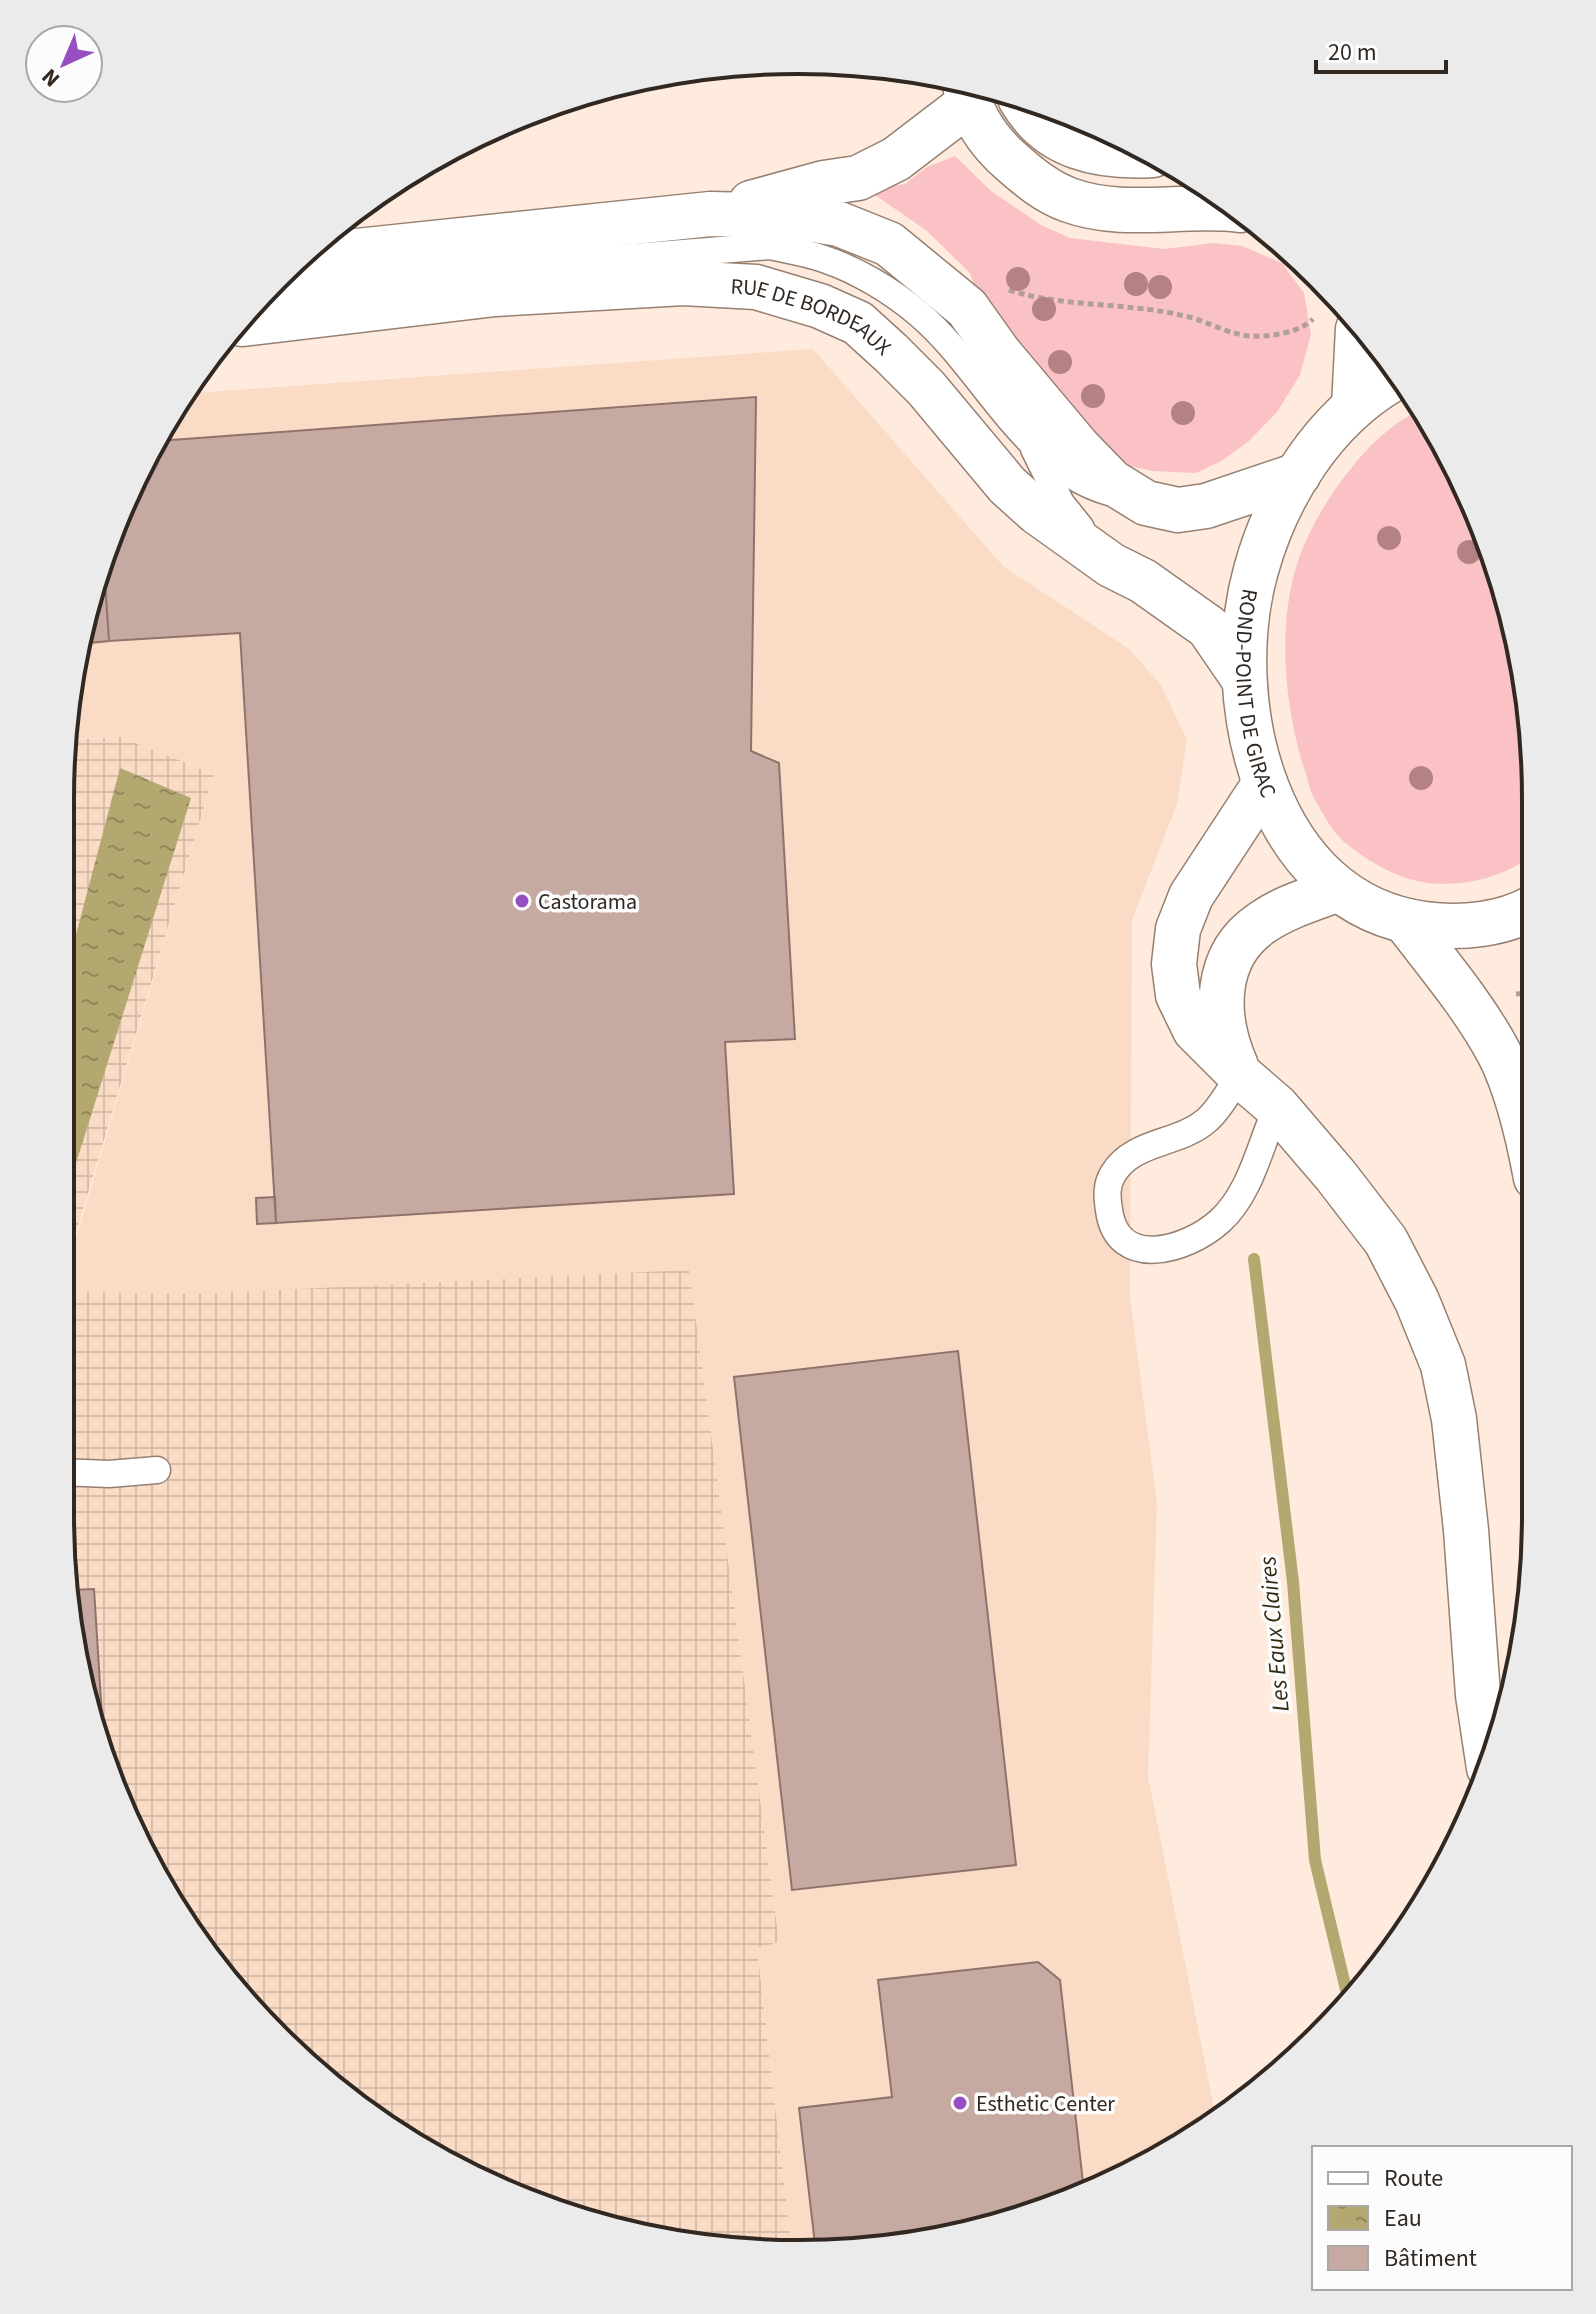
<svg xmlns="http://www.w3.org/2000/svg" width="1596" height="2314" font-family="'Source Sans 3',sans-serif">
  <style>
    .built { fill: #fadbc5 }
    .industrial { fill: url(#industrial-grid) }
    .grass { fill: #fbc2c6 }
    .water { fill: url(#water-ripples) }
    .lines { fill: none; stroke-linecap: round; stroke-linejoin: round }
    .stream { stroke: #b2a870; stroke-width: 12 }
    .building { fill: #c6aaa2; stroke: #8e736c; stroke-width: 2 }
    .lane-casing { stroke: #968071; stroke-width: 29 }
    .street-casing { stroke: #968071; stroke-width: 47 }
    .secondary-casing { stroke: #968071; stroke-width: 47 }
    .primary-casing { stroke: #968071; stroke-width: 47 }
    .path { stroke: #af9f95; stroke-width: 5; stroke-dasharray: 6 4; stroke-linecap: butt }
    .lane { stroke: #fff; stroke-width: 26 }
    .street { stroke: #fff; stroke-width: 44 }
    .secondary { stroke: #fff; stroke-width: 44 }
    .primary { stroke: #fff; stroke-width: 44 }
    .tree { fill: #b48282 }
    .poi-dot { fill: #964fc3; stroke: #fcfcfc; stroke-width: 3 }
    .labels { text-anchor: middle; stroke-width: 7; stroke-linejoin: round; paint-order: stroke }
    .street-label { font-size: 22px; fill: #312822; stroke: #fcfcfc }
    .poi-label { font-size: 22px; fill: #312822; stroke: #fcfcfc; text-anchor: start }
    .water-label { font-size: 24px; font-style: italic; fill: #2f2a10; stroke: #fcfcfc }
    .rim { fill: none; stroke: #312822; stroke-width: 4 }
  </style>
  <defs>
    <pattern id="industrial-grid" width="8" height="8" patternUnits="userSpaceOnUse" patternTransform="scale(2)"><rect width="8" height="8" fill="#fadbc5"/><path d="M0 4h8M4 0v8" fill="none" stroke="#d7bca9"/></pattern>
    <pattern id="water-ripples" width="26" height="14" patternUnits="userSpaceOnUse" patternTransform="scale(2)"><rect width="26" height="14" fill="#b2a870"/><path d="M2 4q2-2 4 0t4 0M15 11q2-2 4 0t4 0" fill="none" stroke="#91895c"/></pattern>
  </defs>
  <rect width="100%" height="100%" fill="#feebdd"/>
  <path class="built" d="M813,349l191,218 124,81 33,37 26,55 -10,64 -45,116 -2,378 27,205 -9,274 67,336 -90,65 -183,62 -151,5 -34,-297 21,-6 -580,-648 -138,-2 154,-518 -94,-37 -54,2 8,-85 62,-183 57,-78z"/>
  <path class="industrial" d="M120,737l94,37 -154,512v-488l6,-58z
    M689,1270l90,672 -22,6 34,297 -89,3 -187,-50 -203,-127 -128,-145 -99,-219 -25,-191v-224l138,2z"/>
  <path class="grass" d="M955,156l36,35 50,34 29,13 94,11 50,-6 28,3 40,17 22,30 7,41 -11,41 -23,37 -28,29 -26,19 -27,13 -43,-2 -23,-5 -49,-37 -92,-101 -19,-55 -43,-42 -59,-41 37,-6 22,-17z
    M1417,412l43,59 62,183 14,144v55c-31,24 -69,34 -108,30 -31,-4 -63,-23 -86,-43 -11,-10 -20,-28 -27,-40 -6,-11 -8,-24 -12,-35 -19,-63 -26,-140 -5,-204 17,-51 70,-128 119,-149z"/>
  <path class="water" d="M120,768l71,30 -131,416v-219z"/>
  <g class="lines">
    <path class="stream" d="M1254,1259l39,323 22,278 34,142"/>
  </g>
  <path class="building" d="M756,397l-5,354 28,12 16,276 -70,3 9,152 -458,29 -36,-590 -131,8 -5,-75 32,-95 22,-30z
    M104,566l5,75 -31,3z
    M275,1197l1,26 -19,1 -1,-26z
    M958,1351l58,514 -224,25 -58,-513z
    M94,1589l10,159 -19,-41 -15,-117z
    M1038,1962l22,18 24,211 -142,49 -127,4 -16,-136 93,-11 -14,-117z"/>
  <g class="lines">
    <defs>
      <path id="lane" d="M269,286l501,-40c18,4 37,7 54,13 33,11 68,32 95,55 63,53 105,154 190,178
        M1034,449l27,54 20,25
        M1240,1075c-10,14 -20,34 -33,45 -28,25 -74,20 -94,54 -7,11 -6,23 -4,36 8,61 78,41 111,11 31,-28 40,-76 57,-114
        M60,1472l49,2 48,-4"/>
      <path id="street" d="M1265,783l-74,113 -13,33 -4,35 4,31 17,35 45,45 37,32 59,69 50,65 31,60 26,64 11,54 12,111 12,165 11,73
        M1236,1066c-22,-50 -23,-111 27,-144 22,-15 49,-23 73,-32"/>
      <g id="secondary">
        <path d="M751,203l73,-20 34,-5 38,-19 72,-55"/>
        <path d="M300,257l410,-43 79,2 50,8 50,20 78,64 32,45 79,94 34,35 34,21 32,7 28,-4 92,-31"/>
        <path id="s1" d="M242,324l253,-30 188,-11 73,4 64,19 38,17 33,30 35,35 81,97 30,27 74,53 32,16 65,46 35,51"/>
      </g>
      <g id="primary">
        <path d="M964,81c6,33 23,60 49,82 17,15 34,29 56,37 54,20 115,3 171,10"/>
        <path d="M1020,98c28,50 79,60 133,57"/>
        <path id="s2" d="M1393,379c-69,40 -116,115 -137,191 -37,132 11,334 169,354 36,5 78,1 111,-18"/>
        <path d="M1354,406l4,-77"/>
        <path d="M1406,922c32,42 68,84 93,131 18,35 30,87 37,125"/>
      </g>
    </defs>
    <use href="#lane" class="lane-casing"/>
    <use href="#street" class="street-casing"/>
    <use href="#secondary" class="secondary-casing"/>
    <use href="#primary" class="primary-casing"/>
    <path class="path" d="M1009,290c57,18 118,12 176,26 22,5 42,18 65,20 19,1 49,-3 63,-17
      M1516,994l20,-2"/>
    <use href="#lane" class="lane"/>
    <use href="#street" class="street"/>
    <use href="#secondary" class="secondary"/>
    <use href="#primary" class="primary"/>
  </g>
  <g class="tree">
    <circle cx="1018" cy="279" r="12"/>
    <circle cx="1136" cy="284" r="12"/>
    <circle cx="1160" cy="287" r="12"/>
    <circle cx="1044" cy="309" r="12"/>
    <circle cx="1060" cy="362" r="12"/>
    <circle cx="1093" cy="396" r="12"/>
    <circle cx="1183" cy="413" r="12"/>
    <circle cx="1389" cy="538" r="12"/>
    <circle cx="1469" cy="552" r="12"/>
    <circle cx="1421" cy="778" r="12"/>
  </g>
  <g class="poi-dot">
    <circle cx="522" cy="901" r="8"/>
    <circle cx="960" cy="2103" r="8"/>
  </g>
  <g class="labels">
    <g class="street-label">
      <text dy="8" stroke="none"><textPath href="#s1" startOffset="578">RUE DE BORDEAUX</textPath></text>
      <text dy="8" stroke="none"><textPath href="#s2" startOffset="366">ROND-POINT DE GIRAC</textPath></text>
    </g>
    <g class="poi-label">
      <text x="538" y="909">Castorama</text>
      <text x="976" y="2111">Esthetic Center</text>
    </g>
    <g class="water-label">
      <text transform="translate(1274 1634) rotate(-95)" y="8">Les Eaux Claires</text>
    </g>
  </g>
  <path d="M0 0H1596V2314H0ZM798 74H798A724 724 0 0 1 1522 798V1516A724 724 0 0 1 798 2240H798A724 724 0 0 1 74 1516V798A724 724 0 0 1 798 74Z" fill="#ecebeb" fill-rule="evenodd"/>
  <path class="rim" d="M798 74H798A724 724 0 0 1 1522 798V1516A724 724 0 0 1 798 2240H798A724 724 0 0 1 74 1516V798A724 724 0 0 1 798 74Z"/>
  <rect x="1312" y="2146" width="260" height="144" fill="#fcfcfc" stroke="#aba7a5" stroke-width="2"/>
  <rect x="1328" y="2172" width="40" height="12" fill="#ffffff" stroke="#aba7a5" stroke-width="2"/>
  <text x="1384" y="2186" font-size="24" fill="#312822">Route</text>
  <rect x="1328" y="2206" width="40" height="24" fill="url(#water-ripples)" stroke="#aba7a5" stroke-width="2"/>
  <text x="1384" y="2226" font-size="24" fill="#312822">Eau</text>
  <rect x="1328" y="2246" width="40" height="24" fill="#c6aaa2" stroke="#aba7a5" stroke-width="2"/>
  <text x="1384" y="2266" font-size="24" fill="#312822">Bâtiment</text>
  <g transform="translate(64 64) rotate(224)"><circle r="38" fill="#fcfcfc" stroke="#aba7a5" stroke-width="2"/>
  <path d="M0-6L14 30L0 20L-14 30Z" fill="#964fc3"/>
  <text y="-12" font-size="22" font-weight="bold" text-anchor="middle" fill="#312822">N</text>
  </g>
  <path d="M1316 60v12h130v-12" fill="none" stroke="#312822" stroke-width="4"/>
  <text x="1328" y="60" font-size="24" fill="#312822" stroke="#fcfcfc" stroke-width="6" paint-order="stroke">20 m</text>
</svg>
